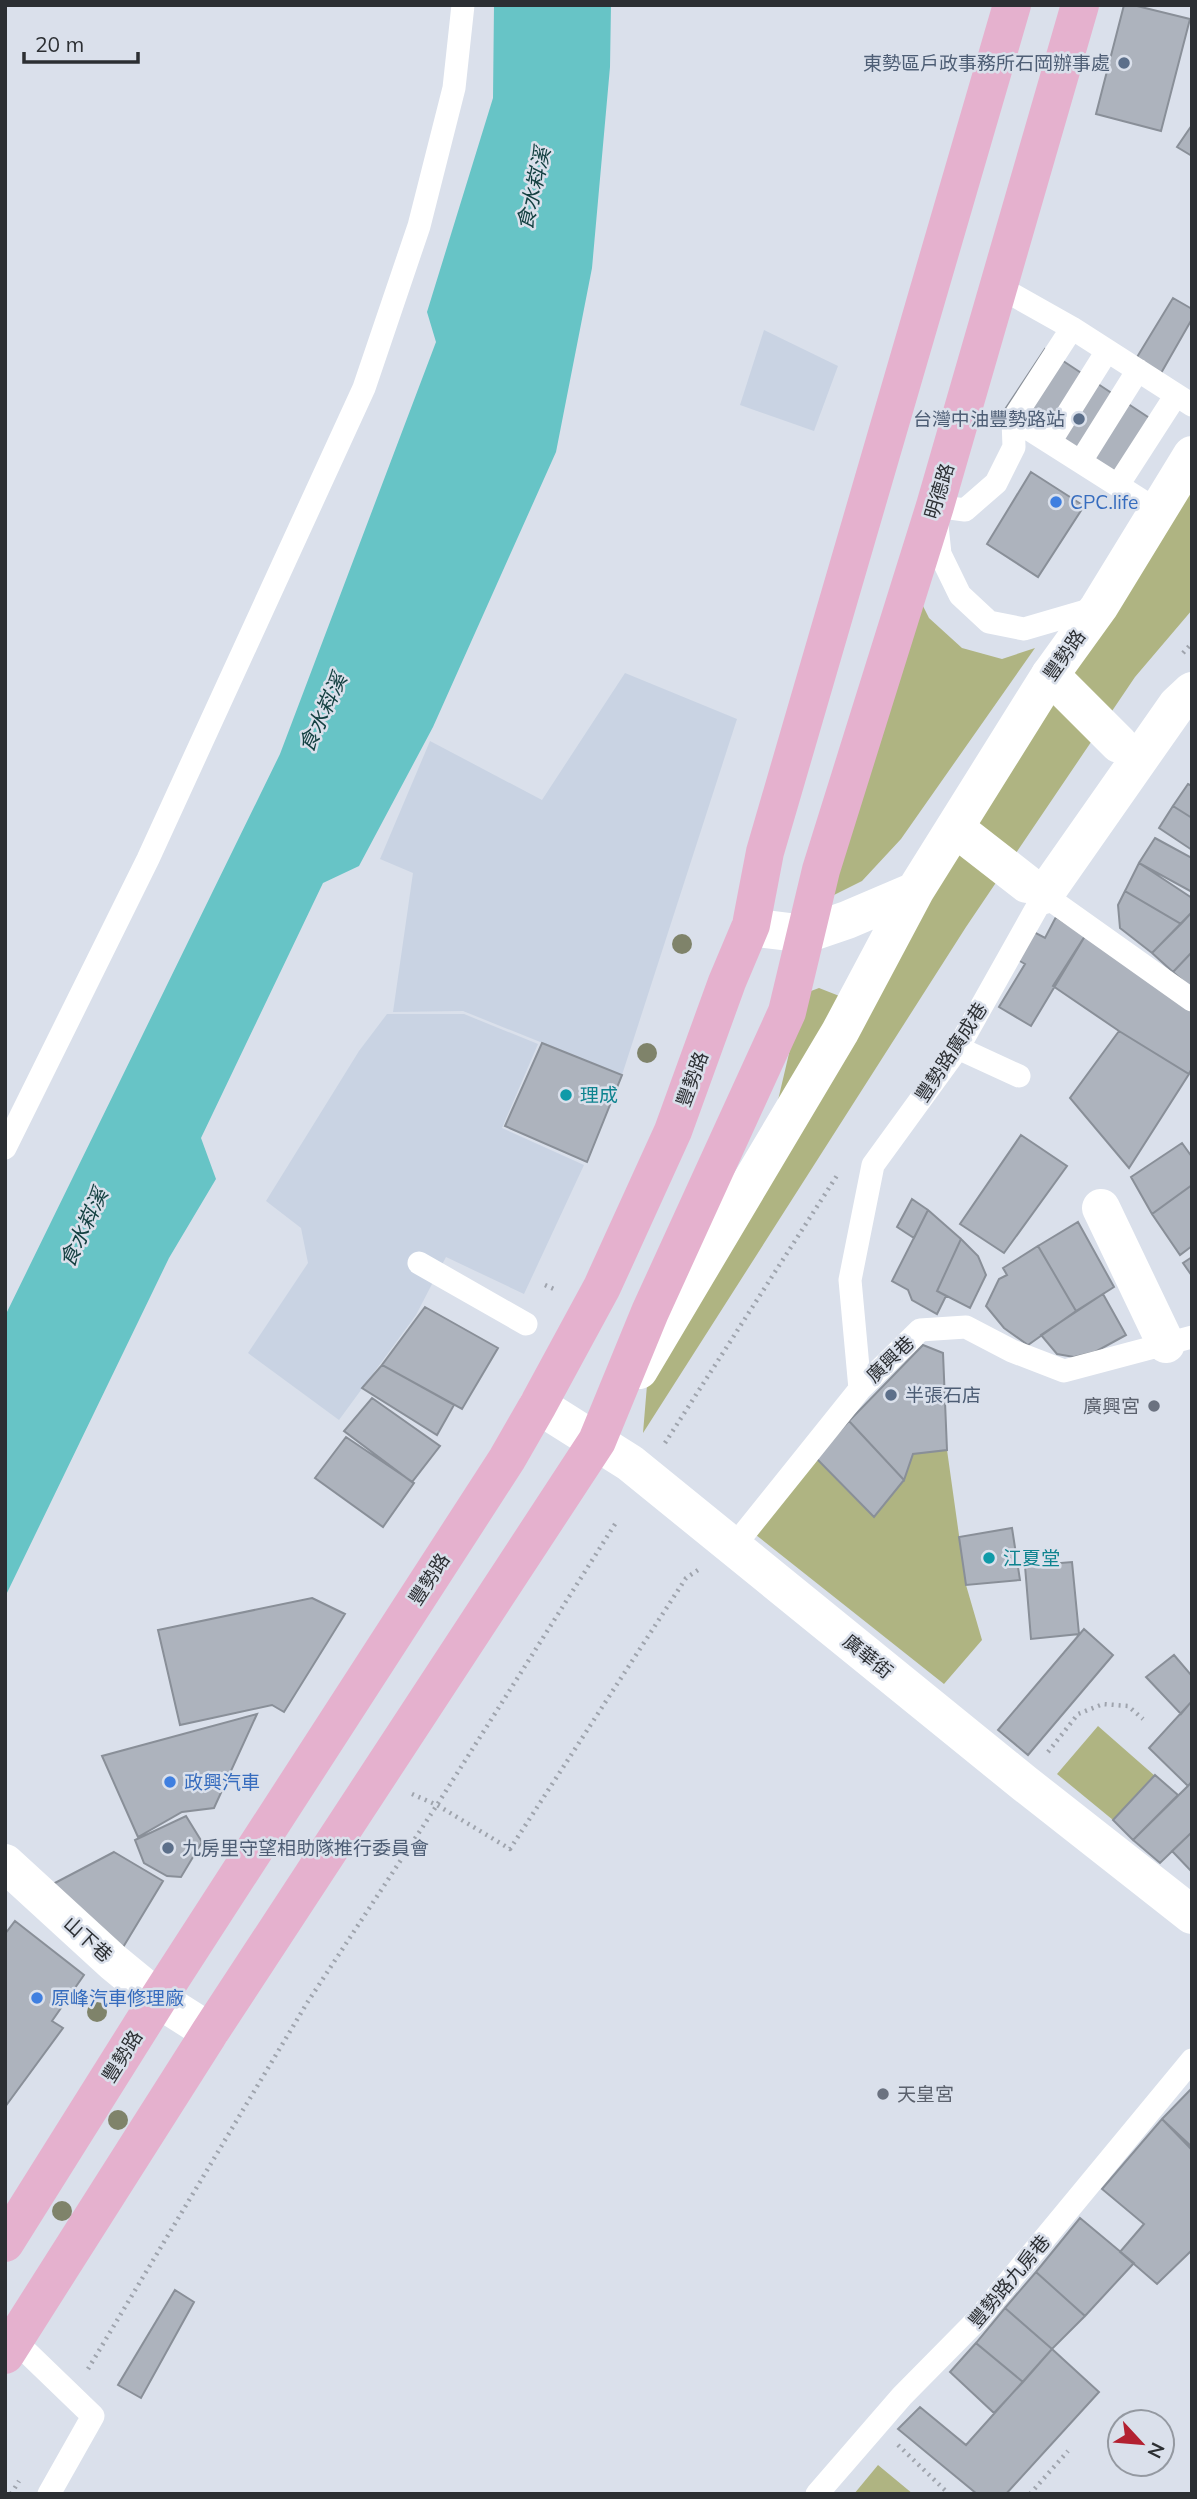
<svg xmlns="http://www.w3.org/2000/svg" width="1197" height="2499" font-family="Mulish,'Noto Sans TC',sans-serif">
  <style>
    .built { fill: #c9d3e3 }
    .green { fill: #afb482 }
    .water { fill: #67c4c6 }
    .building { fill: #adb3bd; stroke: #898f98; stroke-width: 2 }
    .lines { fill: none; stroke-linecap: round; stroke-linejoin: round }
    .path { stroke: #9fa4ad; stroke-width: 4.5; stroke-dasharray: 2 5; stroke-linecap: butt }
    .lane { stroke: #fff; stroke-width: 23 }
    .street { stroke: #fff; stroke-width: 38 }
    .secondary { stroke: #fff; stroke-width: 38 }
    .primary { stroke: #e5b1ce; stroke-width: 38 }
    .tree { fill: #7f836a }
    .service-dot { fill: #5c6f8a; stroke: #dae0eb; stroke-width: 2.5 }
    .shop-dot { fill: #3f7fe0; stroke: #dae0eb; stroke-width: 2.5 }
    .culture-dot { fill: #0f9aa8; stroke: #dae0eb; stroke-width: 2.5 }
    .worship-dot { fill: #6b7280; stroke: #dae0eb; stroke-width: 2.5 }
    .labels { text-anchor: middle; stroke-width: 5; stroke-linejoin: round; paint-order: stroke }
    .service-label { font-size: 19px; fill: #4e5e75; stroke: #dae0eb; text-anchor: end }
    .street-label { font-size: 19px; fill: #2c2f33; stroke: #dae0eb }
    .shop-label { font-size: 19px; fill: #366cbe; stroke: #dae0eb; text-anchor: start }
    .culture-label { font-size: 19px; fill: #0d838f; stroke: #dae0eb; text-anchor: start }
    .worship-label { font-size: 19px; fill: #5b616d; stroke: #dae0eb; text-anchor: end }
    .water-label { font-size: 21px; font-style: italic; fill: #144041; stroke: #dae0eb }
  </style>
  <rect width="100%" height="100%" fill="#dae0eb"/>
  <path class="built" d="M764,330l74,36 -24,65 -74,-26z
    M625,673l112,46 -115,356 -159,-64 -70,1 20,-139 -33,-14 50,-118 112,59z
    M387,1014h77l74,30 -36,84 82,37 -60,129 -78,-37 -30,58 -77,105 -91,-67 60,-90 -7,-35 -35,-27 93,-150z"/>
  <path class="green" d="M1192,485v125l-57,67 -169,250 -323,506 4,-48 284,-504z
    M908,576l21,42 33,30 40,11 33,-11 -134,191 -39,42 -48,24z
    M819,988l28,11 -76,131 32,-136z
    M947,1450l19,135 16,55 -38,44 -188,-149 59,-78 59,60 30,-37 9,-26z
    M1098,1726l57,50 -42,44 -56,-46z
    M878,2465l35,29h-59z"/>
  <path class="water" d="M494,5h117l-1,62 -18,201 -36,184 -123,275 -74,139 -36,17 -122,255 15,41 -47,79 -164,339v-281l275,-562 156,-412 -9,-30 66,-214z"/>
  <path class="building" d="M1124,5h9l57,14 -29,112 -65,-17z
    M1192,125v31l-15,-9z
    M1173,298l19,11v10l-32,56 -26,-13z
    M1045,349l112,74 -41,64 -114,-73z
    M1031,472l53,34 -46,71 -51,-33z
    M1188,784l4,2v32l-19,-12z
    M1173,806l19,12v32l-33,-22z
    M1155,838l37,20v34l-53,-29z
    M1139,863l53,35v14l-11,12 -56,-33z
    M1125,891l56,33 -29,29 -32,-25 -2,-23z
    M1192,912v40l-19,20 -21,-19z
    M1056,917l29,19 -54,90 -32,-19 26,-43 -7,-4 16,-28 11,6z
    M1085,936l107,74v58l-3,6 -70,-43 -66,-45z
    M1192,952v37l-19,-17z
    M1119,1031l70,43 -60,94 -59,-70z
    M542,1043l80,32 -35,87 -82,-36z
    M1021,1135l46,31 -63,87 -44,-29z
    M1182,1143l10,14v28l-40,29 -21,-37z
    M1192,1185v61l-12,9 -28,-41z
    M912,1199l16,11 -14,28 -17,-11z
    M928,1210l33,29 -24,52 9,5 -9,18 -25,-14 -4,-10 -16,-9z
    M1078,1222l36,65 -38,24 -38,-65z
    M961,1239l17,17 8,19 -16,33 -33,-17z
    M1038,1246l38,65 -48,34 -24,-17 -18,-22 13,-27 8,-4 -4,-7z
    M1192,1257v19l-9,-13z
    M1103,1294l23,41 -31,17 -21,5 -17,-3 -16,-19z
    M425,1307l73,41 -36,61 -80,-44z
    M923,1345l20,8 4,97 -34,4 -9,26 -55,-59z
    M382,1365l72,40 -17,30 -75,-47z
    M372,1398l68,48 -28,36 -68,-51z
    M849,1421l55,59 -30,37 -59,-60z
    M346,1437l68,46 -31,44 -68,-49z
    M1012,1528l8,52 -54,5 -7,-48z
    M1072,1562l7,72 -48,5 -6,-73z
    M312,1598l33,16 -61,98 -12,-7 -92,20 -22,-95z
    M1084,1629l29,26 -85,100 -30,-25z
    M1174,1655l18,21v25l-11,13 -35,-37z
    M1192,1701v80l-4,5 -39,-38z
    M257,1714l-43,94 -32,4 -44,25 -36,-81z
    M1155,1775l23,20 -45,45 -20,-20z
    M1192,1782v50l-32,31 -27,-23z
    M186,1816l16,26 -21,35 -14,-1 -23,-13 -9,-23z
    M1192,1832v40l-20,-21z
    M114,1852l49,29 -41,68 -71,-64z
    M15,1921l69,54 -32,46 11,7 -58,79v-173z
    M1192,2088v59l-30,-28z
    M1162,2119l30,31v100l-35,34 -37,-32 24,-28 -42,-35z
    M1080,2218l54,45 -49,53 -49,-44z
    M1036,2272l49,44 -33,33 -47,-41z
    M175,2290l19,12 -53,96 -23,-13z
    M1005,2308l47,41 -29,33 -47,-39z
    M976,2343l47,39 -29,31 -44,-41z
    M1052,2349l47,43 -93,102h-29l-79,-65 22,-22 46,38z"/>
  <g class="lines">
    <path class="path" d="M1183,653l9,-10
      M545,1285l11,5
      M665,1443l173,-269
      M1048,1752l30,-38 25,-10 25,2 15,13
      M412,1794l25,11 73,44 176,-271 15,-10
      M88,2369l219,-366 130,-198 180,-284
      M898,2445l51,49
      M11,2494l8,-13
      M1030,2494l38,-43"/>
    <path class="lane" d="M999,287l73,41 120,77
      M1072,328l-59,91 1,28 -18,36 -31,27 -30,-4 5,48 20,41 29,27 35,7 72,-21
      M1013,419l145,92
      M1050,442l57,-91
      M1081,461l57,-91
      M1118,485l58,-90
      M958,1048l61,28
      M5,1148l143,-289 216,-471 55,-162 35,-138 9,-83
      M419,1263l107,61
      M860,1389l-10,-109 23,-115 85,-117 86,-153 148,105
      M734,1546l126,-157 60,-59 46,-3 46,24 52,20 128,-34
      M8,2334l85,82 -44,78
      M817,2494l85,-98 76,-77 214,-259"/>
    <path class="street" d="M1050,675l69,69
      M955,828l72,56
      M1044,895l133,-190 15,-14
      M1101,1208l65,136
      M538,1405l92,58 394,320 168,132
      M5,1863l108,99 45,37 52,33"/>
    <path class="secondary" d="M751,925l6,3 49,6 41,-14 68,-29
      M639,1370l201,-338 75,-141 135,-216 49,-68 93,-152"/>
    <path class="primary" d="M5,2243l153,-244 349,-540 31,-54 64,-118 71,-156 54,-149 24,-57 14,-73 247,-847
      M5,2355l205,-323 387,-591 53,-129 137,-300 34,-142 114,-364 145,-501"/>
  </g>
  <g class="tree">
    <circle cx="682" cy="944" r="10"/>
    <circle cx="647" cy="1053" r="10"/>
    <circle cx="97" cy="2012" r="10"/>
    <circle cx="118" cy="2120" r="10"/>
    <circle cx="62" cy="2211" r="10"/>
  </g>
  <g class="service-dot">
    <circle cx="1124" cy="63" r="7"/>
    <circle cx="1079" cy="419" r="7"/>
    <circle cx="891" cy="1395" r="7"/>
    <circle cx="168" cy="1848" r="7"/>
  </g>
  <g class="shop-dot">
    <circle cx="1056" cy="502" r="7"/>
    <circle cx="170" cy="1782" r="7"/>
    <circle cx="37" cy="1998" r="7"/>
  </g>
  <g class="culture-dot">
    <circle cx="566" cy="1095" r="7"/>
    <circle cx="989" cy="1558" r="7"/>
  </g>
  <g class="worship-dot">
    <circle cx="1154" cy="1406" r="7"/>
    <circle cx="883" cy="2094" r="7"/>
  </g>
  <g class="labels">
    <g class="service-label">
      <text x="1110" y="70">東勢區戶政事務所石岡辦事處</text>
      <text x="1065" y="426">台灣中油豐勢路站</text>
      <text x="905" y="1402" text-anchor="start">半張石店</text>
      <text x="182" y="1855" text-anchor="start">九房里守望相助隊推行委員會</text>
    </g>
    <g class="street-label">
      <text transform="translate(939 491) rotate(-73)" y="7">明德路</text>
      <text transform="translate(1064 655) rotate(-55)" y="7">豐勢路</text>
      <text transform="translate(951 1052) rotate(-57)" y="7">豐勢路廣成巷</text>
      <text transform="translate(692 1079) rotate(-70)" y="7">豐勢路</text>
      <text transform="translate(890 1359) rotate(-44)" y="7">廣興巷</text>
      <text transform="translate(429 1579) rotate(-57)" y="7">豐勢路</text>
      <text transform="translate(868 1656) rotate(39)" y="7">廣華街</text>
      <text transform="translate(88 1939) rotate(42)" y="7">山下巷</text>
      <text transform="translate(122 2056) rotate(-58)" y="7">豐勢路</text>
      <text transform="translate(1009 2281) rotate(-50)" y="7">豐勢路九房巷</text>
    </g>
    <g class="shop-label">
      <text x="1070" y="509">CPC.life</text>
      <text x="184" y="1789">政興汽車</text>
      <text x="51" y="2005">原峰汽車修理廠</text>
    </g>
    <g class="culture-label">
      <text x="580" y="1102">理成</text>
      <text x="1003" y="1565">江夏堂</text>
    </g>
    <g class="worship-label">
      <text x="1140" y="1413">廣興宮</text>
      <text x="897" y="2101" text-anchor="start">天皇宮</text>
    </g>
    <g class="water-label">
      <text transform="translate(534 189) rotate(-77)" y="7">食水嵙溪</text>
      <text transform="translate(323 713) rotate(-65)" y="7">食水嵙溪</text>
      <text transform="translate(84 1228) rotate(-65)" y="7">食水嵙溪</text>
    </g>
  </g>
  <rect width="1197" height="2499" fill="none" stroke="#2c2f33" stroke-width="14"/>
  <g transform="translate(1141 2443) rotate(116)"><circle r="33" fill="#dae0eb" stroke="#9499a1" stroke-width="2"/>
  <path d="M0-5L12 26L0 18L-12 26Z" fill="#b32131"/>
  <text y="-10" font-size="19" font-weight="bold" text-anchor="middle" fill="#2c2f33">N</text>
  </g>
  <path d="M24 52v10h114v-10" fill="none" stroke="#2c2f33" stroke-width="3.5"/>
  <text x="35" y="52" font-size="21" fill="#2c2f33" stroke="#dae0eb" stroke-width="5" paint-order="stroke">20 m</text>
</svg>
